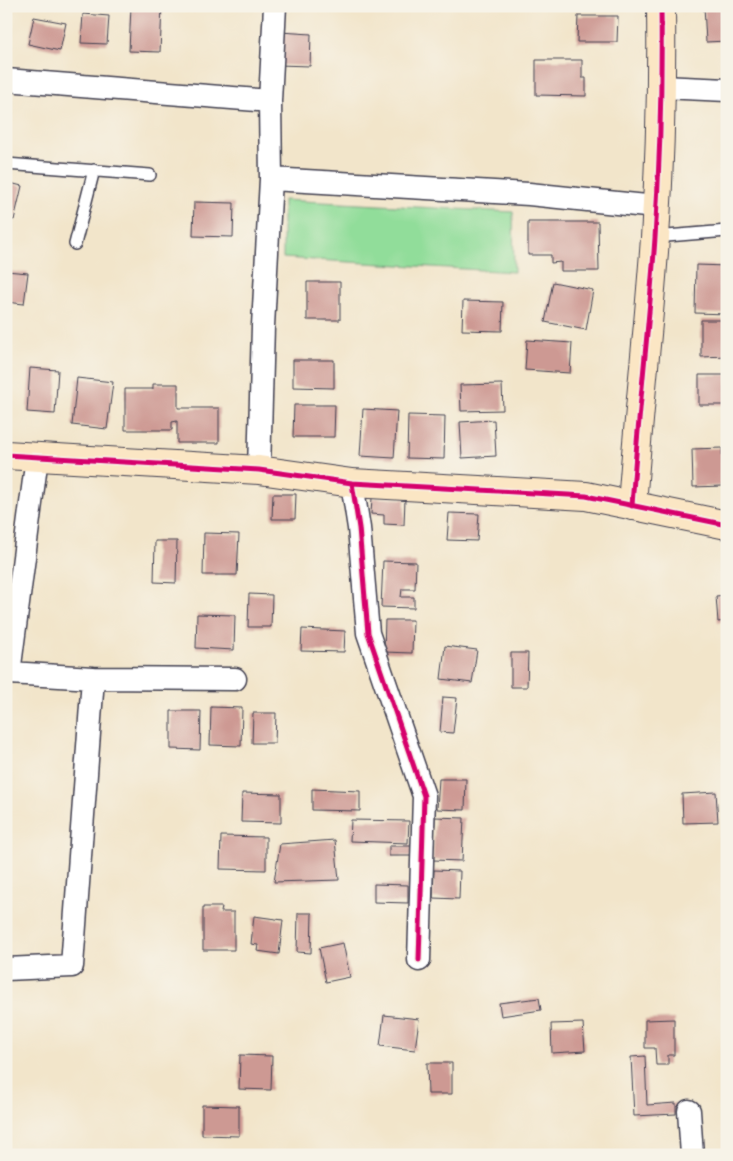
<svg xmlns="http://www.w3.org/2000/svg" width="733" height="1161" font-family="Dekko,sans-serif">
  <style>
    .green { fill: #91dd9a; stroke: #5a806a }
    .building { fill: #cd9993 }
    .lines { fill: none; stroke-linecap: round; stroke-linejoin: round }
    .lane-casing { stroke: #413f50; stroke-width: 14 }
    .street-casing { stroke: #413f50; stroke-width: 25 }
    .secondary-casing { stroke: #413f50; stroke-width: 30 }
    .lane { stroke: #fff; stroke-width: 11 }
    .street { stroke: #fff; stroke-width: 22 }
    .secondary { stroke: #fbe6c4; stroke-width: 28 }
    .cycleway-casing { stroke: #f7f3e8; stroke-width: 8 }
    .cycleway { stroke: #d6006c; stroke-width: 5 }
  </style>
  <rect width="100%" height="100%" fill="#f7f3e8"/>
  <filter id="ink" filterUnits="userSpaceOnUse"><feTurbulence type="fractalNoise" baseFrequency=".02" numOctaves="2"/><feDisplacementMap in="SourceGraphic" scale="10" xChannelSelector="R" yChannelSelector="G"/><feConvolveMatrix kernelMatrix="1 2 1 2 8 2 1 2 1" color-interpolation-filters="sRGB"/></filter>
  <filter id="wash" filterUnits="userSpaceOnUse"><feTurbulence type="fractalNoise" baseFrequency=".0096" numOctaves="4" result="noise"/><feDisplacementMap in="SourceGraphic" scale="20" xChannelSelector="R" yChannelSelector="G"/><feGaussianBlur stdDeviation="1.12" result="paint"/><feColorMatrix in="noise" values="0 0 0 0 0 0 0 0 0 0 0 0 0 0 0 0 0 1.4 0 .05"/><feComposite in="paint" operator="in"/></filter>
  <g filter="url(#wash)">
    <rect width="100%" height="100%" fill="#f2e5ca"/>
    <path class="green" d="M283,200l230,12 1,60 -231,-14z"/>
    <g id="blocks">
      <path class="building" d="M131,6h31l-2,46 -31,-1z
        M704,6h23v35l-21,1z
        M83,14l26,2 -2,28 -26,-1z
        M578,16h40l-1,26h-40z
        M34,17l32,6 -6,28 -32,-7z
        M280,32l31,2 -1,32 -32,-1z
        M536,60h46v18h4v18l-50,-1z
        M6,182l16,4 -8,34 -8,-2z
        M194,202l40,1 -1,34 -40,-1z
        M528,222h70l1,49h-38v-9l-10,1v-8h-23z
        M696,265l31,1v48l-32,-1z
        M6,271l22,2 -4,31 -18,-2z
        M307,282h33v38h-33z
        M553,282l40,8 -7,40 -41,-8z
        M463,301l40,1 -1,29 -40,-1z
        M701,320h26v36l-26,1z
        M527,340l45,3 -2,30 -45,-3z
        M293,360h41v28l-41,-1z
        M30,368l28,2 -3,44 -28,-2z
        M699,375h28v30h-28z
        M77,378l36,4 -6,47 -35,-4z
        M153,384h25v24h41v35h-42v-22l-5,1v8h-47v-41h28z
        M502,384l1,26 -42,1 -1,-26z
        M294,405h41l-1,32h-41z
        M363,409l34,2 -3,47 -34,-2z
        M408,415l37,1 -1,43 -37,-1z
        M494,420l2,36 -34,2 -2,-36z
        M722,448l1,38 -30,1 -1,-38z
        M273,494h23l-1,25h-23z
        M372,498l33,1 -1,26 -20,-1v-9l-13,-1z
        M449,513l30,1 -2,27 -30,-1z
        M204,533l35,1 -2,41h-34z
        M155,541h22l-1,42 -22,-1z
        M383,561l33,1 -1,27h-13l-1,8h13v11l-33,-1z
        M249,594l23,1 -1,32h-23z
        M727,595v26l-9,1 -2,-26z
        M197,614l38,1 -1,35 -38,-2z
        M385,620h28l-1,33 -28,-1z
        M302,629l43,2 -1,21 -43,-1z
        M445,646l32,4 -5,33 -31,-4z
        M511,653h17l-1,34h-16z
        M443,697l14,1 -4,35 -13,-1z
        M211,707l31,1 -1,38 -31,-1z
        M171,711h30l-1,39 -29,-1z
        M253,713h23l-1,30h-23z
        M439,779h27l-1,31 -28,-1z
        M312,789l48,2v20l-48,-1z
        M716,792l2,30 -35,1 -1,-29z
        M242,793l39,1v29l-40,-1z
        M435,817l29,1 -2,43 -29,-1z
        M351,820l58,1 -1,22 -58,-2z
        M221,836l45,1v33l-46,-1z
        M335,840l4,40 -65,2 6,-38z
        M389,846h23l-1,10h-22z
        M434,870l26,1 -1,28 -26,-1z
        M374,884l34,1v18l-34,-1z
        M203,907h19l-1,5h13v38h-31z
        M298,913h14l-1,40 -14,-1z
        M254,916l29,4 -4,34 -22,-3 1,-6 -7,-1z
        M343,943l7,34 -24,5 -7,-34z
        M539,998l2,12 -40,6 -2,-13z
        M384,1015l35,4 -4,31 -35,-4z
        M674,1019v36h-6v10h-12l-1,-17h-10v-28z
        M583,1023l2,28 -33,2 -1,-29z
        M240,1055l32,1 -1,34 -32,-1z
        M645,1056l2,49 29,-2v11l-42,2 -3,-59z
        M427,1063h25v31h-24z
        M202,1105l37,1v30l-37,-1z"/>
    </g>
  </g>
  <g filter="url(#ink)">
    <use href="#blocks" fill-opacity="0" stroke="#413f50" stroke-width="1"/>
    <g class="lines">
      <defs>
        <path id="lane" d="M6,164l144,11
          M655,237l72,-6
          M75,244l19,-74"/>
        <path id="street" d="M6,80l264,21
          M662,87l65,3
          M271,179l258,15 127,13
          M37,457l-28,216 84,5 142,1
          M259,470l4,-144 8,-147 -1,-78 5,-95
          M352,483l7,45 9,105 56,163 -5,164
          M6,969l66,-3 21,-288
          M689,1111l3,44"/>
        <path id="secondary" d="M6,455l253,15 93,13 234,13 141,29
          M632,506c6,-90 17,-179 23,-268 5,-77 7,-155 6,-232"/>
      </defs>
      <use href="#lane" class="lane-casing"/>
      <use href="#street" class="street-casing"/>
      <use href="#secondary" class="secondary-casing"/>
      <use href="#lane" class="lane"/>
      <use href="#street" class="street"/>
      <use href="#secondary" class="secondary"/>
      <defs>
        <path id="cycleway" d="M6,455l253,15 93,13 234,13 141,29
          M352,483l7,45 9,105 56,163 -5,164
          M632,506c6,-90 17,-179 23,-268 5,-77 7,-155 6,-232"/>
      </defs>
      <use href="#cycleway" class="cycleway-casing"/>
      <use href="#cycleway" class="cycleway"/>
    </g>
  </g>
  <rect width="733" height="1161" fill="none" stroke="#f7f3e8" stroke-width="25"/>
</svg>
